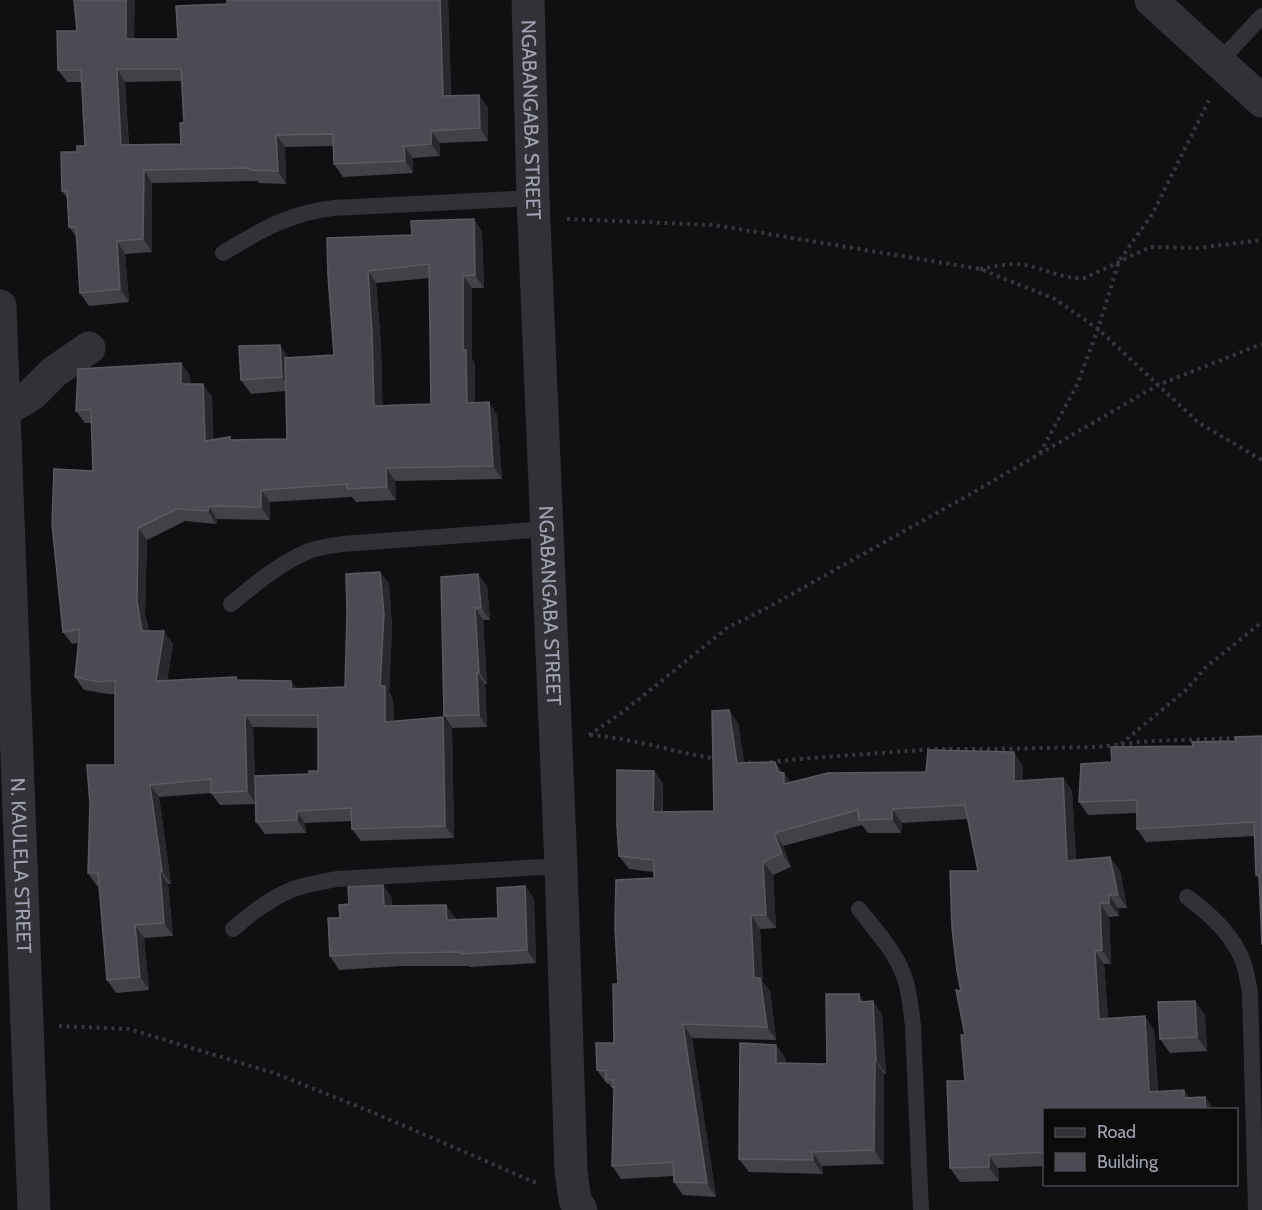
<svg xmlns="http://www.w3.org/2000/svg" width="1262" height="1210" font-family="Cabin,sans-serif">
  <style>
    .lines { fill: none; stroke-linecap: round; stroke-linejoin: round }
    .path { stroke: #37383e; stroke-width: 4; stroke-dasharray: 3 4.5; stroke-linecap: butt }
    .service { stroke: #313137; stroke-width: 16 }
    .minor { stroke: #313137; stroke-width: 33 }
    .tertiary { stroke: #313137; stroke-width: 33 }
    .wall { fill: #414147; fill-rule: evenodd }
    .shaded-wall { fill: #29292d }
    .building { fill: #4b4c53; stroke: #595a62; stroke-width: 1.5; fill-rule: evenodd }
    .labels { text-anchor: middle; stroke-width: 6; stroke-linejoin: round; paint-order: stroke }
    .street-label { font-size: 20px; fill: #a0a3b3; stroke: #0b0b0c }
  </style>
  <rect width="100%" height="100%" fill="#101012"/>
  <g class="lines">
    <path class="path" d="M567,219l147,6 266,44 75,30 43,30 101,94 63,37
      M980,269c14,-2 30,-7 44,-4 20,3 40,15 61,13l65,-31 48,1 64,-8
      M1040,453l36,-66 22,-58 21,-68 34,-48 57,-115
      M589,735l34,-23 104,-84 38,-19 209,-117 184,-107 104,-41
      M590,735c44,3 85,18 128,24
      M1121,744l65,-54 20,-23 56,-45
      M741,762l16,1
      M770,762l41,-4 125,-9h58l102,-2 55,-6 88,-3
      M59,1026l70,3 145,44 93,37 172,74"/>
    <path class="service" d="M1219,62l43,-46
      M223,253c25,-15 49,-30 77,-38 10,-4 22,-5 33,-7l200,-10
      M231,604c24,-20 49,-41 78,-53 10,-4 22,-5 33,-7l204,-15
      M1187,897c23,17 48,39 57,68 3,8 4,18 6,27l6,218
      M859,909c16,21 36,42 45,67 6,16 7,34 9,51l8,183
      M233,929c18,-16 36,-30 58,-39 15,-6 31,-8 46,-11l224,-13"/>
    <g class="minor">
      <path id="s1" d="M528,0l5,198 28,668 10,305 4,29 6,10"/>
      <path d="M1151,0l111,101"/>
      <path d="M0,412l4,-1 28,-17 22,-22 35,-24"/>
    </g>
    <path class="tertiary" id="s2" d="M0,306l34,904"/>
  </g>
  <path class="wall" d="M227,0h221l3,96 28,-1 9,13v33l-48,2v13l-27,2v15l-70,4 -9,-13 -1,-18 -48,1 1,37 -27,-1 -1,-2 -106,2v69l-27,2 4,48 -40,4 -9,-13 -3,-55 -8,-11 -2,-29 -5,-7 15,-39 8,-6 -3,-64h-15l-9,-12 19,-39 58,8h43l49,-35zM182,81l2,42 -3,21 -52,1 -4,-63z
    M474,219l8,13 2,56h-12v71l3,4v40l22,12 5,64 -107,2 1,19 -40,2 -4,-5 -82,5v18l-53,-1 -1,5 -31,-3 -38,19 -2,73 4,18 24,13 -6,37 72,-1 52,1 6,8 48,-2 35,-115 9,12 3,43 -3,65 4,7 1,22 49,-4 9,12 2,109 -93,3 -9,-12v-8l-47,2 1,10 -41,1 -9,-12 53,-48 9,-3v-43l-65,-1 3,77 -36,1 -9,-12 -52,4 12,87h-3l5,52 -29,2 5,52 -33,3 -9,-13 -8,-94h-2l-9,-13 27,-108v-71h-7l-24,-4 -9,-13 3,-34 -6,1 -9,-12 30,-161 -2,-48h-6l-9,-12 105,-48 9,13v8l22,12 1,44h20l54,-1 -1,-48 -35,3 -10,-14 48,-23 45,-2 -6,-80 84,-40zM430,278l1,126 -49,1 -1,-60 -5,-62z
    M478,574l9,12 3,34h-7l4,64h-2l2,43 -35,1 -8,-12z
    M738,723l6,40 40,10 6,9 233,-16v14l40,-2 9,13 4,69 44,10 7,38h-9l1,8 -10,1 2,47h-7l4,55 46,11 4,61 31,7 16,-1 9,13h-170v56l-46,2 1,13 -39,1 -10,-14 15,-87v-46l-4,-44 17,-120 -10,-52 -66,4 -1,10h-33l-6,-8 -79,21 8,21 -18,8 3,53 -16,1 3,53 7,9 6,49 -84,-2 24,159 -33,-2 -9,-13v-6l-53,3 -9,-13 2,-75 -5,-7h-2l-10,-14 17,-27 4,-59 36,-106v-6l-25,-3 -10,-13 35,-85 9,13v28l51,-1z
    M1262,736l-3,142 -3,-3 -1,-39 -109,6 -9,-13v-16l-49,2 -9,-13 33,-40 81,-16 43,-5z
    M383,885l9,13v8l64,12v2l42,-2 27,-32 9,13 2,64 -66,4 -1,-1h-68l-62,4 -9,-14 10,-38 9,-14z
    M873,1001l9,14 4,59h-2v90l-62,2 1,8 -74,-2 -10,-13 37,-114 10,14v4l41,1 38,-62z
    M1195,1001l10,14 2,36 -37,2 -10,-14z"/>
  <path class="shaded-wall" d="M126,0h9l-1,51 -8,-12z
    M440,0h8l4,109 -9,-13z
    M117,69l8,13 4,75 -8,-12z
    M479,95l9,13v33l-8,-13z
    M431,131l9,12v13l-9,-12z
    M276,135l9,12 1,37 -8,-13z
    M404,146l9,12v15l-8,-12z
    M144,170l8,13v69l-9,-13z
    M474,219l8,13 2,56 -9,-13z
    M117,241l8,13 4,48 -9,-13z
    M368,271l8,12 5,62 2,73 -9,-12z
    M463,276l9,12v71l3,4v53l-8,-13 -4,-53z
    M280,345l10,14 2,32 -10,-14z
    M181,363l9,13v21l-9,-13z
    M203,384l9,12 2,57 -9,-12z
    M489,402l8,13 5,64 -9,-13z
    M386,468l9,13 1,19 -9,-13z
    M261,490l9,12v18l-9,-13z
    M209,506l8,13 -1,5 -8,-13z
    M138,528l9,12 -2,73 6,30 -9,-12 -5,-30z
    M380,572l9,12 3,43 -3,65 4,7 1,36 -9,-13 -5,-36z
    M478,574l9,12 3,34 -9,-12z
    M475,608l8,12 4,64 -8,-12z
    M164,631l9,13 -8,50 -9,-13z
    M477,673l8,11 2,43 -8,-12z
    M291,681l9,13 -9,-5z
    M729,710l9,13 9,53 -10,-13z
    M245,715l8,12 3,77 -9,-13z
    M443,717l9,12 2,109 -9,-12z
    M1014,752l9,14v28l-9,-13z
    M775,762l9,12v-1l9,13 -9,-2 -6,-12z
    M654,771l9,13 -1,41 -9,-13z
    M1063,778l9,13 5,83 -10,-13z
    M150,785l9,12 12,87 -9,-13z
    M892,809l10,14 -1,10 -9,-14z
    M297,811l8,12 1,10 -9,-13z
    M774,833l9,13 8,21 -9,-14z
    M1110,857l10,13 7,38 -9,-13z
    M763,862l10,13 3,53 -10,-13z
    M160,871l8,13 5,52 -9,-13z
    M383,885l9,13 1,21 -9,-13z
    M525,886l9,13 2,64 -9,-13z
    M1109,895l9,13 1,8 -10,-13z
    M1100,903l9,14 2,47 -9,-14z
    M446,905l10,13v15l-9,-13z
    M751,915l9,14 3,53 7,9 6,49 -9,-13 -13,-49z
    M135,925l9,13 5,52 -9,-13z
    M1095,951l9,13 5,69 -10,-14z
    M859,994l10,14 -9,-6z
    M873,1001l9,14 4,59 -10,-14z
    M1195,1001l10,14 2,36 -10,-14z
    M1145,1016l9,14 4,75 -9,-13z
    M683,1024l9,14 24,159 -9,-14z
    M776,1045l10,14v18l-10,-14z
    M875,1060l9,14v90l-10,-14z
    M1184,1090l10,14 -10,-6z
    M1205,1097l9,13h-8z
    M812,1152l10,14 1,8 -10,-14z
    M989,1155l9,13 1,13 -10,-14z"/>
  <path class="building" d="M74,0h52v39h52l-2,-33 51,-2v-4h213l3,96 36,-1 1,33 -49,3v13l-27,2 1,15 -71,3 -1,-30 -57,1 2,36 -28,-1v-2l-106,2 -1,69 -26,2 3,48 -40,4 -4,-66h-7l-2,-36h-5l-1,-39h16v-6h8l-4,-76h-23l-1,-39h20zM117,69h64l3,54h-4l1,21 -60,1z
    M474,219l1,56 -12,1v74h3l1,53 22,-1 4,64 -107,2 1,19 -40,2v-5l-86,6v17l-52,-1 -1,5 -31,-2 -39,19 -1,73 5,30h22l-8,50 80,-4 1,3 54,1v8l54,-2 2,-73 -1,-40 34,-2 4,42 -4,72h5v36l58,-5 2,109 -93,3 -1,-21 -54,3v9l-41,2 -1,-46 54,-2v-3h9v-56h-73l2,76 -36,2v-14l-61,6 12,86h-2l4,52 -29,2 5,52 -33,3 -9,-107h-10l2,-69 -3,-39h28v-85l-16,2 -24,-5 5,-48 -17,3 -11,-108 2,-55 39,2 -2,-62 -15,2 2,-42 103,-6v21h22l2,57 25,-4v3l57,-1 -2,-81 49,-3 -6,-80 -1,-37 85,-3 -1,-14zM429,264l2,140 -57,2 -2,-73 -4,-62z
    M280,345l2,32 -41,3 -2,-34z
    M478,574l3,34h-6l4,64 -2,1 2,42 -35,1 -3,-139z
    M729,710l8,53 38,-1 3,10 6,1v11l44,-11 98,-1 2,-22 86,2v29l49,-3 4,83 43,-4 8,38h-9v8h-9l2,47 -7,1 4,68 46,-3 4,76 35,-2v8l21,-1 1,13h-162v42l-55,3v12l-39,1 -3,-87h18l-4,-46h4l-9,-45 5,1 -4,-20 -5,-43 -2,-57h28l-13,-66 -73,4v10l-33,1 -1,-10 -84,23 8,20 -19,9 3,53h-15l3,63h6l7,49 -84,-3 24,159 -33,-1 -1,-20 -61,4 2,-79h-1v-7h-7v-9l-9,-1 -1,-27h18l-1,-59h5l-3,-58 1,-46 38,-2v-18l-35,-4 -2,-30v-56l37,1 -1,41 61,-1 -2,-100z
    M1262,736v209l-3,-70h-3l-2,-53 -117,7v-29l-58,2 2,-38 31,-2 -1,-15 82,-1 -1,-4 44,-1 -1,-4z
    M383,885l1,21 62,-1 1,15 51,-2 -1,-30 28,-2 2,64 -66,4v-2l-69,1 -62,3 -2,-38h12l-1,-13 10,-1 -1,-17z
    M826,994h33l1,8 13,-1 3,59h-1l-1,90 -62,2 1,8 -74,-1 1,-116 36,2v18l51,1z
    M1195,1001l2,36 -37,2 -2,-37z"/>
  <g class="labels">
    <g class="street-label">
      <text dy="7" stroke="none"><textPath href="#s1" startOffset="120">NGABANGABA STREET</textPath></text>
      <text dy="7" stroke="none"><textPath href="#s1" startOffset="606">NGABANGABA STREET</textPath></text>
      <text dy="7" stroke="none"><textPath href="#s2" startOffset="560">N. KAULELA STREET</textPath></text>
    </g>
  </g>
  <rect x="1043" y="1108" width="195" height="78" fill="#0b0b0c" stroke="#47484f" stroke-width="1.5"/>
  <rect x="1055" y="1128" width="30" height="9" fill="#313137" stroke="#47484f" stroke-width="1.5"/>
  <text x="1097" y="1138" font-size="18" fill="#a0a3b3">Road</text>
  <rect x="1055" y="1153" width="30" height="18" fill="#4b4c53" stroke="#47484f" stroke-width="1.5"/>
  <text x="1097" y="1168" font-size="18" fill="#a0a3b3">Building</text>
</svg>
